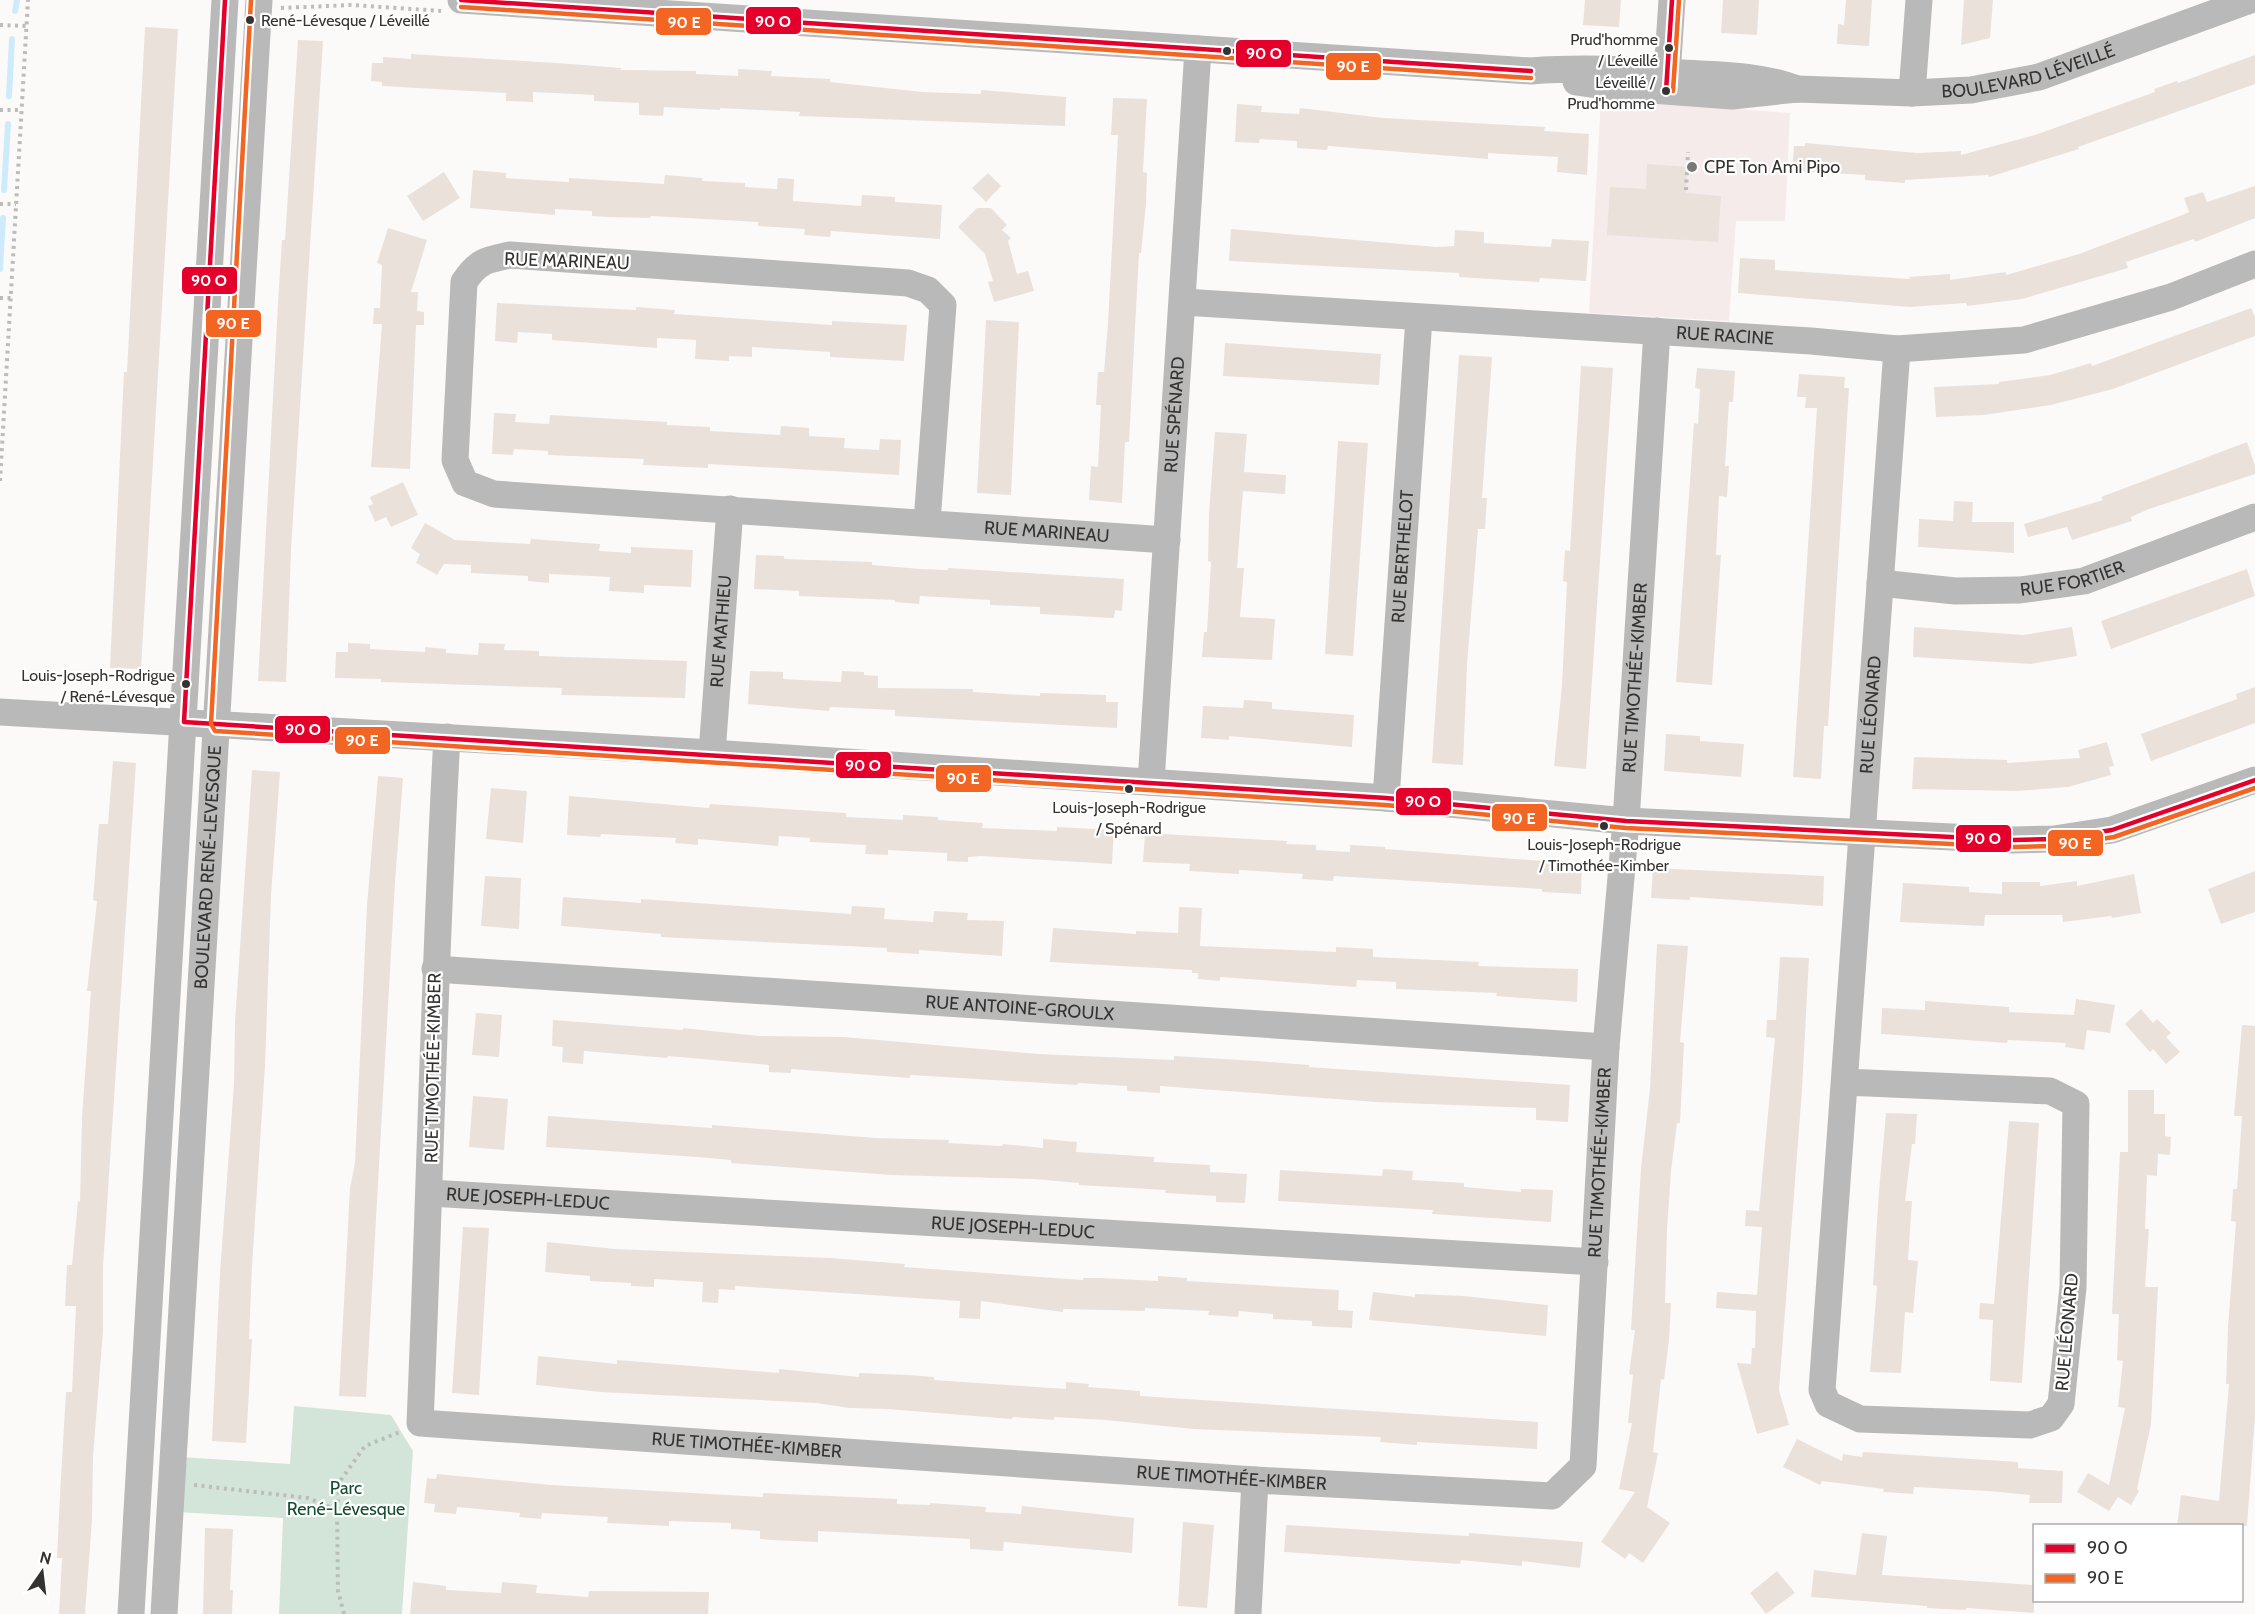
<svg xmlns="http://www.w3.org/2000/svg" width="2255" height="1614" font-family="Cabin,sans-serif">
  <style>
    .education { fill: #f5ebea }
    .green { fill: #d3e5d8 }
    .lines { fill: none; stroke-linecap: round; stroke-linejoin: round }
    .stream { stroke: #ceebfb; stroke-width: 6 }
    .building { fill: #eae1da }
    .path { stroke: #bcbcbc; stroke-width: 4; stroke-dasharray: 3 4.5; stroke-linecap: butt }
    .minor { stroke: #b9b9b9; stroke-width: 27 }
    .bus-1-casing { stroke: #fff; stroke-width: 9 }
    .bus-2-casing { stroke: #fff; stroke-width: 9 }
    .bus-1 { stroke: #e4002b; stroke-width: 4.5 }
    .bus-2 { stroke: #f26522; stroke-width: 4.5 }
    .bus-dot { fill: #353331; stroke: #fff; stroke-width: 2 }
    .poi-dot { fill: #7b7977; stroke: #fff; stroke-width: 2 }
    .labels { text-anchor: middle; stroke-width: 4.5; stroke-linejoin: round; paint-order: stroke }
    .bus-label { font-size: 16px; fill: #353331; stroke: #fff; text-anchor: end }
    .street-label { font-size: 18px; fill: #353331; stroke: #fff }
    .poi-label { font-size: 18px; fill: #353331; stroke: #fff; text-anchor: start }
    .park-label { font-size: 18px; fill: #124e31; stroke: #fff }
    .line-badge { stroke: #fff; stroke-width: 2 }
    .badge-label { font-size: 16px; text-anchor: middle; font-weight: bold; fill: #fff }
  </style>
  <rect width="100%" height="100%" fill="#fcfaf8"/>
  <path class="education" d="M1601,99l189,14 -5,108h-49l-7,100 -140,-8z"/>
  <path class="green" d="M294,1406l97,9 22,36 -11,163h-123l4,-96 -107,-6 4,-55 110,7z"/>
  <g class="lines">
    <path class="stream" d="M15,11l2,-11
      M9,96l3,-57
      M4,190l4,-66
      M0,269l3,-51"/>
  </g>
  <path class="building" d="M1585,0h36l-2,27 -36,-2z
    M1723,0h36l-2,35 -36,-2z
    M1846,0h26l-3,46 -32,-2 1,-20 6,1z
    M1964,0h29l-3,38 -29,7z
    M145,27l33,2 -37,640 -31,-1 14,-296h3z
    M298,40l25,1 -32,509 -5,132 -28,-1 20,-378 4,-63h3z
    M411,54l160,10 50,4v2l75,1v3l42,2v-7l34,2 -1,5 59,3v3l92,10 59,2v-4l85,7 -1,29 -266,-10 1,-4 -80,-4v2l-56,-3 -1,9 -24,-1v-12l-45,-2v-6l-61,-3v10l-27,-1v-8l-124,-7v-4l-11,-1 1,-18h11v-6l28,2z
    M2255,55v29l-177,63 1,2 -90,28 -1,-2 -83,5v3l-40,-3v-5l-73,-4 2,-25h11v-3l112,10 44,-2v4l74,-20 120,-43 -1,-3 23,-8 1,2z
    M1113,98l34,1 -4,73 4,1 -1,31 -5,49h-2l-10,189h-4l-3,61 -33,-3 2,-34 7,1 3,-62h-5l2,-33h6l4,-49 10,-188h-7z
    M1237,104l25,2 -1,6 38,2 1,-6 83,10 162,9 -1,4 45,3 -2,41 -30,-3 1,-15 -70,-4v6l-160,-13 -1,4 -30,-2v-7l-37,-2 -1,4 -24,-1z
    M1647,164l40,3 -1,26 35,3 -3,46 -111,-7 3,-48 36,2z
    M473,170l33,3v5l63,4v-4l95,6 1,-9 37,3v3l43,2v4l32,2 1,-11 16,1 -1,22 68,5 1,-11 33,2v5l47,3 -2,34 -109,-8 -1,6 -26,-2 1,-6 -47,-3v-4l-107,-6 -1,2 -42,-1 -16,-1v-5l-37,-2v6l-85,-7z
    M444,172l16,26 -37,23 -16,-25z
    M988,173l13,13 -15,16 -14,-14z
    M2255,186v32l-60,24 -1,-3 -68,23 2,6 -106,31 -55,7 -1,-3 -56,4 -172,-14 2,-35 35,2v10l135,9 -1,-2 41,-3v6l56,-8v3l73,-21 106,-40 4,-2 -5,-14 19,-6 4,10z
    M977,208h14l16,17 -5,5 9,8 -3,3 9,33 11,-3 6,20 -40,11 -6,-20 5,-1 -8,-27 -27,-27z
    M388,228l39,12 -16,52h7l-1,19 7,1v13h-8l-6,144 -39,-2 11,-143h-9l1,-16h6l2,-43 -5,-2z
    M1231,229l205,18 18,-1 1,-16 29,2v11l67,4 1,-8 37,2 -3,40 -46,-3 -1,4 -80,-5v-4l-230,-12z
    M497,303l139,7v-3l39,3 -1,4 158,11v-4l75,4 -3,36 -74,-4v-5l-78,-5v10l-23,-1v5l-34,-2 1,-19 -39,-2v10l-105,-8v-6l-34,-2 -1,11 -22,-2z
    M2251,308l4,9v19l-142,53 -62,16 -67,10 -48,2 -2,-30 65,-3v-2l51,-7 41,-12 1,3z
    M986,320l33,2 -8,173 -34,-2z
    M1225,343l156,11 -2,31 -156,-9z
    M1459,355l33,2 -10,141h5l-2,31h-7l-11,136 -4,100 -31,-2z
    M1581,366l32,2 -27,401 -32,-3 8,-81 5,-103 -4,-1 2,-31 5,1z
    M1697,368l38,3 -2,31h-4l-4,64h4l-2,31 -8,-1 -3,59h5l-9,130 -36,-3 18,-259 4,1 2,-35 -5,-1z
    M1799,374l46,3 -1,11h5l-21,338h-4l-3,53 -28,-2 24,-369h-12l1,-11h-9z
    M494,413l22,1 -1,8 34,2 1,-9 117,7v3l43,2v4l70,4 1,-9 28,2v8l36,2 -1,10 35,2 1,-11 21,1 -2,35 -191,-11v4l-65,-3 1,-6 -96,-4v-4l-34,-2 -1,6 -21,-1z
    M1215,432l32,2 -3,38 42,3 -1,19 -42,-3 -2,25 -4,52h7l-4,49 35,2 -3,41 -70,-3 2,-25h3l4,-70 -3,-1 1,-47z
    M1338,441l30,2 -15,213 -28,-2z
    M2247,442l8,24v8l-106,35 -18,8 1,4 -60,19 -5,-13 -39,10 -4,-13 79,-24 -2,-3z
    M403,482l15,33 -27,12 -5,-10 -11,5 -7,-16 5,-2 -3,-7z
    M1954,501l19,1 -1,20h42v31l-96,-6 1,-28 34,2z
    M425,523l30,17 75,4 1,-5 69,5 -1,7 32,2v-6l62,3 -2,37 -47,-2v8l-35,-2 1,-14 -61,-3v9l-21,-2v-5l-57,-3v-8l-27,-1 -7,11 -21,-12 4,-9 -9,-6z
    M756,555l28,1v3l88,3v3l49,4 27,1v-2l176,11 -2,32 -7,-1 -1,8 -74,-4v-7l-50,-2v-5l-70,-4 -1,8 -24,-2v-2l-96,-4v-5l-45,-2z
    M2247,569l8,27 -144,53 -10,-28z
    M1914,627l109,8 49,-8 5,29 -46,8 -118,-7z
    M348,643l22,1v5l55,3v-5l21,2v4l32,2 1,-12 26,1 -1,6 35,1v5l148,5 -2,37 -124,-3 1,-7 -181,-6v-3l-46,-1 1,-26h12z
    M750,671l33,1v7l58,3 1,-11 22,1v3l14,1v12l95,1v3l67,4v-3l66,2v7h12l-1,26 -222,-12v-6l-65,-3 -1,4 -81,-7z
    M2255,687v36l-104,38 -10,-27 96,-35 -1,-5z
    M1244,700l28,2v7l82,6 -2,32 -123,-11v4l-28,-2 2,-32 40,2z
    M1666,734l34,2v5l44,3 -3,33 -77,-6z
    M2107,742l7,24 -5,1 2,8 -43,12 -51,4 -105,-2 2,-32 93,3v3l73,-5 -2,-8z
    M113,761l23,2 -33,504v64l-10,126 -1,63 -7,94h-26l3,-56h-5l3,-63 6,-103h6l4,-86h-11l2,-41h5l6,-64 2,1 2,-85 9,-126h-4l10,-90 -4,-1 6,-76h9z
    M252,770l28,2 -9,124 -6,170 -13,200 -3,73h3l-6,104 -34,-2 8,-168 14,-189 1,-62z
    M378,776l25,2 -8,104 -29,515 -27,-1 11,-208 5,-25 12,-258z
    M491,788l36,3 -4,52 -37,-4z
    M569,796l140,12 1,-4 136,9v4l21,1 36,2v-5l35,2v3l45,3 -1,5 75,3v-4l57,3 -2,34 -131,-8 -13,1v5l-21,-1v-8l-59,-3v5l-23,-1 1,-9 -56,-3v-4l-31,-2 -1,10 -80,-7v6l-23,-2 1,-5 -75,-4 -1,3 -33,-2z
    M1145,833l142,8 -1,3 30,1v5l34,2v-7l35,2v2l197,15 -1,30 -39,-2v-3l-208,-13 -1,5 -31,-2 1,-5 -64,-4v4l-50,-3 1,-7 -47,-2z
    M1653,868l171,8 -1,30 -133,-9v3l-39,-2z
    M2255,871v41l-34,12 -13,-35z
    M2134,874l7,39 -29,5 -1,-2 -48,6 -1,-7h-77l-1,11 -84,-4 3,-39 66,4v5l33,2v-12h38v4l37,-5v5z
    M485,876l36,2 -2,51 -38,-3z
    M563,897l78,6v-4l210,15 1,-8 33,2 -1,11 49,3 1,-11 34,2 -1,7 37,1 -2,35 -83,-6v4l-32,-2v-4l-226,-11v-3l-100,-8z
    M1179,907l23,1 -2,38 136,6v-5l37,2v8l106,5 -1,4 100,3 -1,33 -81,-6 1,-3 -101,-4v-7l-39,-2 -1,7 -136,-10v4l-22,-2v-6h-6v-3l-142,-8 3,-34 83,6v-3l42,2z
    M1657,944l31,2 -8,96 4,1 -4,80h-3l-6,48 -4,59 -2,73h6l-2,37 -5,40 -3,-1 -8,73 5,1 -11,54 23,16 -27,40 -14,-10 -4,6 -24,-17 34,-50 -16,-3 13,-66h-4l5,-48 -4,-1 6,-44h-4l10,-162 9,-79z
    M1780,957l29,1 -7,132 -23,300 10,35 -32,9 -20,-71 14,1 1,-16h3l1,-37 -40,-3 1,-16 40,3 5,-68 -17,-1 1,-16 13,1 16,-173 -9,-1 1,-17h9z
    M2076,999l39,6 -5,28 -23,-3 -3,20 -19,-3 1,-4 -58,-3 -1,3 -126,-9 1,-26 43,2v-9l84,6v5l65,3z
    M2141,1009l12,14 4,-4 14,14 -5,4 14,15 -14,12 -13,-15 -3,3 -25,-28z
    M476,1013l26,2 -3,42 -27,-2z
    M553,1020l130,10v-2l76,8 85,1 194,17 136,6v-4l83,5 52,4v2l261,18 -2,37 -32,-2v-12l-160,-6 -216,-16v7l-33,-2v-5l-49,-3 -1,2 -167,-10v3l-119,-9v4l-22,-1v-7l-101,-9 -1,2 -83,-7 -1,13 -21,-2 1,-15 -11,-1z
    M2242,1025l13,1v390l-8,110h-70l4,-31 38,6 10,-117h-3l2,-57 8,-105 -5,-1 2,-32h4l5,-73h-8z
    M2128,1090h26v24h11v22l6,1 -1,18 -12,-1 -1,22 -10,-1 -2,54h4l-4,58h13l-7,137 -14,65 2,2 -8,14 -13,-8 -9,14 -32,-19 11,-19 21,12 16,-77 -7,-1 5,-46 -6,-1 2,-46h-7l8,-162h8z
    M473,1096l35,3 -4,51 -35,-3z
    M1886,1113l31,1 -2,30h-3l-7,57h7l-4,59 10,1 -5,52 -8,-1 -4,61 -31,-1 7,-86 -4,-1 6,-94z
    M548,1116l164,12v-3l163,13 74,2 -1,3 54,3 1,-2 40,4v-9l34,3 -1,10 78,5v5l56,3v7l37,2 -2,29 -29,-1v-6l-51,-3 1,-3 -87,-5v-2l-45,-4 -143,-4 -160,-12v-3l-33,-3 -152,-10z
    M2009,1121l30,2 -17,260 -32,-2 3,-61 -14,-1 1,-16 14,1z
    M1383,1169l30,2 -1,9 52,3v4l57,5v-3l32,1 -2,32 -119,-8 1,-4 -155,-9 2,-31 102,6z
    M463,1227l26,1 -10,167 -27,-2z
    M547,1242l68,7 215,9 75,6 -1,3 179,13v-2h18l57,3v-5l29,2v3l152,9 -1,20 15,1 -1,17 -40,-2v-5l-39,-2v-5l-34,-3 -1,6 -30,-2 1,-4 -64,-3v3l-82,-2v3l-82,-11 -1,18 -21,-1 1,-17 -225,-15v4l-16,-1 -1,14 -16,-1 1,-20 -49,-3v8l-23,-1v-3l-41,-2v-5l-45,-4z
    M1373,1292l42,5v-3l49,2 84,9 -2,31 -177,-16z
    M538,1356l79,8v-4l162,13v-4l80,8v-4l49,2 26,2v3l132,9v-7l23,2 -1,3 52,4v5l398,26 -1,27 -120,-7v3l-37,-3 1,-5 -188,-8 -87,-9 -52,-3v3l-41,-3 -1,2 -125,-10 -38,-1 -32,-5 -217,-11 -64,-7z
    M1797,1439l45,22 1,-7 19,3 1,-5 155,10v6l45,3 -1,32h-33l1,-8 -42,-4 -74,-4 -1,7 -30,-2 1,-3 -62,-8 -2,4 -37,-18z
    M437,1474l114,11 212,12v-4l134,6v5l33,1v-2l56,4 -1,5 36,2 1,-8 112,12 -2,35 -128,-11 -1,9 -33,-2v-10l-152,-8v11l-46,-2 -12,-1v-8l-29,-2v-6l-62,-2v5l-62,-3 1,-6 -66,-4 -1,6 -22,-2 1,-4 -63,-6 -1,7 -22,-2 1,-8 -11,-1 3,-25 9,1z
    M1183,1522l31,3 -7,83 -29,-2z
    M1286,1525l183,11v-3l114,9 -3,26 -58,-7v5l-61,-6 -1,4 -176,-12z
    M205,1528l28,1 -3,61h3l-1,24h-29z
    M1862,1533l25,3 -5,39 152,10v28l-68,-5v2l-39,-2v-2l-116,-9 3,-27 42,5z
    M1777,1571l18,22 -29,21 -16,-21z
    M413,1582l33,4v4l55,3 1,-11 35,3 -1,8 52,4 1,-6 120,1 -1,22h-298z"/>
  <g class="lines">
    <path class="path" d="M281,8l70,-3 90,6
      M0,25l27,1
      M0,110h22
      M1686,190l2,-38
      M0,204h16
      M0,298h11
      M0,481l28,-481
      M194,1485l114,13 29,12
      M344,1614l-6,-23 -1,-81 3,-29 25,-35 35,-14"/>
    <g class="minor">
      <path d="M461,0l1070,71c51,-4 101,-1 152,2 39,2 77,2 114,16"/>
      <path id="s1" d="M1576,82l35,5 121,9 65,-7 115,4 59,-3 68,-13 211,-77"/>
      <path d="M1666,89l6,-89"/>
      <path d="M1912,93l7,-93"/>
      <path id="s2" d="M1183,302l628,39 86,8 127,-9 147,-43 84,-33"/>
      <path id="s3" d="M927,522l16,-217 -15,-15 -20,-7 -398,-28c-24,5 -32,6 -46,27l-9,178 10,23 29,11 673,46"/>
      <path id="s4" d="M1880,583l75,8 65,-1 64,-9 171,-64"/>
      <path d="M0,712l712,41 674,45 240,23 387,19 41,-1 58,-9 143,-50"/>
      <path id="s5" d="M447,737c-13,229 -17,457 -27,686l835,57 297,16 31,-30 23,-419 20,-226 31,-490"/>
      <path id="s6" d="M712,753l18,-244"/>
      <path id="s7" d="M1151,782l47,-733"/>
      <path id="s8" d="M1386,798l33,-480"/>
      <path id="s9" d="M435,969l1171,78"/>
      <path id="s10" d="M1845,1082l205,9 26,13 -3,183 -12,117 -10,14 -21,7 -170,-6 -32,-15 -6,-14 75,-1041"/>
      <path id="s11" d="M430,1193l1165,69"/>
      <path d="M131,1614l94,-1614"/>
      <path id="s12" d="M164,1614l95,-1614"/>
      <path d="M1248,1614l7,-134"/>
    </g>
    <defs>
      <path id="bus-1" d="M225,0l-41,722 1202,76 240,23 387,19 41,-1 58,-9 143,-50
        M461,0l1070,71
        M1666,91l6,-91"/>
      <path id="bus-2" d="M251,0l-40,724 4,7 1170,74 241,23 387,19 42,-1 59,-9 141,-49
        M461,7l1070,71
        M1673,91l6,-91"/>
    </defs>
    <use href="#bus-1" class="bus-1-casing"/>
    <use href="#bus-2" class="bus-2-casing"/>
    <use href="#bus-1" class="bus-1"/>
    <use href="#bus-2" class="bus-2"/>
  </g>
  <g class="bus-dot">
    <circle cx="250" cy="20" r="5"/>
    <circle cx="1669" cy="48" r="5"/>
    <circle cx="1227" cy="51" r="5"/>
    <circle cx="1666" cy="91" r="5"/>
    <circle cx="186" cy="684" r="5"/>
    <circle cx="1129" cy="789" r="5"/>
    <circle cx="1604" cy="826" r="5"/>
  </g>
  <circle class="poi-dot" cx="1692" cy="167" r="6"/>
  <g class="labels">
    <g class="bus-label">
      <text x="261" y="26" text-anchor="start">René-Lévesque / Léveillé</text>
      <text x="1658" y="45">Prud'homme<tspan x="1658" dy="21">/ Léveillé</tspan></text>
      <text x="1655" y="88">Léveillé /<tspan x="1655" dy="21">Prud'homme</tspan></text>
      <text x="175" y="681">Louis-Joseph-Rodrigue<tspan x="175" dy="21">/ René-Lévesque</tspan></text>
      <text x="1129" y="813" text-anchor="middle">Louis-Joseph-Rodrigue<tspan x="1129" dy="21">/ Spénard</tspan></text>
      <text x="1604" y="850" text-anchor="middle">Louis-Joseph-Rodrigue<tspan x="1604" dy="21">/ Timothée-Kimber</tspan></text>
    </g>
    <g class="street-label">
      <text dy="6" stroke="none"><textPath href="#s1" startOffset="456">BOULEVARD LÉVEILLÉ</textPath></text>
      <text transform="translate(567 261) rotate(2)" y="6">RUE MARINEAU</text>
      <text dy="6" stroke="none"><textPath href="#s2" startOffset="543">RUE RACINE</textPath></text>
      <text dy="6" stroke="none"><textPath href="#s7" startOffset="368">RUE SPÉNARD</textPath></text>
      <text dy="6" stroke="none"><textPath href="#s3" startOffset="1503">RUE MARINEAU</textPath></text>
      <text dy="6" stroke="none"><textPath href="#s8" startOffset="242">RUE BERTHELOT</textPath></text>
      <text dy="6" stroke="none"><textPath href="#s4" startOffset="194">RUE FORTIER</textPath></text>
      <text dy="6" stroke="none"><textPath href="#s6" startOffset="122">RUE MATHIEU</textPath></text>
      <text dy="6" stroke="none"><textPath href="#s5" startOffset="2654">RUE TIMOTHÉE-KIMBER</textPath></text>
      <text dy="6" stroke="none"><textPath href="#s10" startOffset="1472">RUE LÉONARD</textPath></text>
      <text dy="6" stroke="none"><textPath href="#s12" startOffset="748">BOULEVARD RENÉ-LEVESQUE</textPath></text>
      <text dy="6" stroke="none"><textPath href="#s9" startOffset="586">RUE ANTOINE-GROULX</textPath></text>
      <text transform="translate(433 1068) rotate(-89)" y="6">RUE TIMOTHÉE-KIMBER</text>
      <text dy="6" stroke="none"><textPath href="#s5" startOffset="2168">RUE TIMOTHÉE-KIMBER</textPath></text>
      <text dy="6" stroke="none"><textPath href="#s11" startOffset="98">RUE JOSEPH-LEDUC</textPath></text>
      <text dy="6" stroke="none"><textPath href="#s11" startOffset="584">RUE JOSEPH-LEDUC</textPath></text>
      <text transform="translate(2067 1332) rotate(-85)" y="6">RUE LÉONARD</text>
      <text dy="6" stroke="none"><textPath href="#s5" startOffset="1014">RUE TIMOTHÉE-KIMBER</textPath></text>
      <text dy="6" stroke="none"><textPath href="#s5" startOffset="1500">RUE TIMOTHÉE-KIMBER</textPath></text>
    </g>
    <g class="poi-label">
      <text x="1704" y="173">CPE Ton Ami Pipo</text>
    </g>
    <g class="park-label">
      <text x="346" y="1494">Parc<tspan x="346" dy="21">René-Lévesque</tspan></text>
    </g>
  </g>
  <g class="line-badge">
    <rect x="745" y="6" width="57" height="29" rx="6" fill="#e4002b"/>
    <rect x="655" y="7" width="57" height="29" rx="6" fill="#f26522"/>
    <rect x="1235" y="39" width="57" height="29" rx="6" fill="#e4002b"/>
    <rect x="1325" y="52" width="57" height="29" rx="6" fill="#f26522"/>
    <rect x="181" y="266" width="57" height="29" rx="6" fill="#e4002b"/>
    <rect x="205" y="309" width="57" height="29" rx="6" fill="#f26522"/>
    <rect x="274" y="715" width="57" height="29" rx="6" fill="#e4002b"/>
    <rect x="334" y="726" width="57" height="29" rx="6" fill="#f26522"/>
    <rect x="835" y="751" width="57" height="28" rx="6" fill="#e4002b"/>
    <rect x="935" y="764" width="57" height="29" rx="6" fill="#f26522"/>
    <rect x="1395" y="787" width="57" height="29" rx="6" fill="#e4002b"/>
    <rect x="1491" y="803" width="57" height="29" rx="6" fill="#f26522"/>
    <rect x="1955" y="824" width="57" height="29" rx="6" fill="#e4002b"/>
    <rect x="2047" y="829" width="57" height="28" rx="6" fill="#f26522"/>
  </g>
  <g class="badge-label">
    <text x="773" y="27">90 O</text>
    <text x="684" y="28">90 E</text>
    <text x="1264" y="59">90 O</text>
    <text x="1353" y="72">90 E</text>
    <text x="209" y="286">90 O</text>
    <text x="233" y="329">90 E</text>
    <text x="303" y="735">90 O</text>
    <text x="362" y="746">90 E</text>
    <text x="863" y="771">90 O</text>
    <text x="963" y="784">90 E</text>
    <text x="1423" y="807">90 O</text>
    <text x="1519" y="824">90 E</text>
    <text x="1983" y="844">90 O</text>
    <text x="2075" y="849">90 E</text>
  </g>
  <rect x="2033" y="1524" width="210" height="78" fill="#ffffff" stroke="#aeadad" stroke-width="1.5"/>
  <rect x="2045" y="1544" width="30" height="9" fill="#e4002b" stroke="#aeadad" stroke-width="1.5"/>
  <text x="2087" y="1554" font-size="18" fill="#353331">90 O</text>
  <rect x="2045" y="1574" width="30" height="9" fill="#f26522" stroke="#aeadad" stroke-width="1.5"/>
  <text x="2087" y="1584" font-size="18" fill="#353331">90 E</text>
  <g transform="translate(42 1572) rotate(14)" stroke="#ffffff" stroke-width="4.5" paint-order="stroke">
  <path d="M0-4.5L10 22L0 15L-10 22Z" fill="#353331"/>
  <text y="-9" font-size="16" font-weight="bold" text-anchor="middle" fill="#353331">N</text>
  </g>
</svg>
